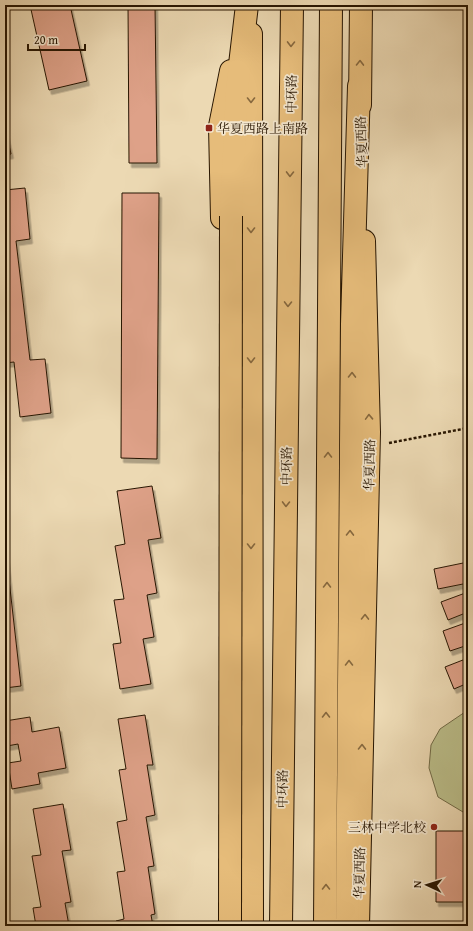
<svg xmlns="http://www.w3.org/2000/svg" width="473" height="931" font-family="'Gentium Book Plus','Noto Serif SC',serif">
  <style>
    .green { fill: #bbbe8a; stroke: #716a46 }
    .building { fill: #dea188; stroke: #271501; filter: url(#shadow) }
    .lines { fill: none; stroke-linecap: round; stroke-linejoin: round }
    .primary-casing { stroke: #271501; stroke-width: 24 }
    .highway-casing { stroke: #271501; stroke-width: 24 }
    .path { stroke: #271501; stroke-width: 2.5; stroke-dasharray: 3 2; stroke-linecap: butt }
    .primary { stroke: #e6bc7a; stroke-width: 22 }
    .highway { stroke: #e6bc7a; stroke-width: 22 }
    .highway-bridge-casing { stroke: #271501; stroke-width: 24; stroke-linecap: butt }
    .highway-bridge { stroke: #e6bc7a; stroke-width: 22 }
    .oneway { stroke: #86683e }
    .poi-dot { fill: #8f2418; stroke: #f3e6ce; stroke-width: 1.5 }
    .labels { text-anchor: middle; stroke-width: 3.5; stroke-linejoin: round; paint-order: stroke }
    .street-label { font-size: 13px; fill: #271501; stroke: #f3e6ce }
    .poi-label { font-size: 13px; fill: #271501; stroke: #f3e6ce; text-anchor: start }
  </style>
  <defs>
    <filter id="shadow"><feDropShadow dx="2.5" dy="4.5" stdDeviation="0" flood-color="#0004"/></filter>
  </defs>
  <rect width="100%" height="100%" fill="#ecd9b3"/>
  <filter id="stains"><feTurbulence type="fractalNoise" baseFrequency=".005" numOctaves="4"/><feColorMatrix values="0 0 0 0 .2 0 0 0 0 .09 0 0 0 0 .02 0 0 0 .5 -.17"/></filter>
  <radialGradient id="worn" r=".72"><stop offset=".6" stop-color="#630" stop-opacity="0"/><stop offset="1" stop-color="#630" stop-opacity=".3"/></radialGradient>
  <path class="green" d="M468,710v103l-5,-1 -25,-15 -9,-29 2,-23 9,-16z"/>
  <path class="building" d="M30,5h40l17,76 -38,9z
    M128,5h27l2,158h-28z
    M5,127l6,27 -6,1z
    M25,188l5,51 -14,2 14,119 15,-1 6,54 -31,4 -6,-55 -9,1v-173z
    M122,193h37l-2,266 -36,-1z
    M152,486l9,52 -13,2 9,53 -10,2 7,42 -11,2 8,45 -31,5 -7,-45 8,-1 -7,-43 10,-1 -9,-53 10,-2 -8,-53z
    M5,544l16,142 -16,2z
    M468,562v21l-30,6 -4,-20z
    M468,592v20l-20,8 -7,-18z
    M468,622v23l-18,6 -7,-20z
    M468,658v25l-14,6 -9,-22z
    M145,715l8,50h-6l8,50 -9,2 8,49 -6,1 7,47 -4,1 2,11h-37v-5l8,-2 -7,-47 8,-1 -8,-49 10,-2 -8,-50 7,-1 -8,-50z
    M30,717l2,15 27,-5 7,41 -28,5 2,11 -28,5 -4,-26 13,-2 -3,-17 -11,2 -2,-25z
    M63,804l8,46 -9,1 9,51 -6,1 4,23h-33l-3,-18 8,-1 -9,-51 9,-1 -8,-46z
    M436,831h32v71h-32z"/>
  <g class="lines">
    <defs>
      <path id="primary" d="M251,34l1,892
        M360,105l1,-100
        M222,218l-2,-92 11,-55
        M358,926l11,-494 -5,-191"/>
      <path id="highway" d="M231,216l6,-126 10,-85
        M281,926l11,-921
        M325,926l6,-921
        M347,926l5,-602 7,-238"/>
    </defs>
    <use href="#primary" class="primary-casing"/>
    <use href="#highway" class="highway-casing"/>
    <path class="path" d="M389,443l79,-15"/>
    <use href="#primary" class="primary"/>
    <use href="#highway" class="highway"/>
    <defs>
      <path id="highway-bridge" d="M230,926l1,-710"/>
    </defs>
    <use href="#highway-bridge" class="highway-bridge-casing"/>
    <use href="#highway-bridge" class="highway-bridge"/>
  </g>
  <defs><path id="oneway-chevron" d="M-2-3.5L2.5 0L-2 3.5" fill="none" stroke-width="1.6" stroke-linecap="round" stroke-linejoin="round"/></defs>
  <g class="oneway">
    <use href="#oneway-chevron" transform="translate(291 44) rotate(91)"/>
    <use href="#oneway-chevron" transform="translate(360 63) rotate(-89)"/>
    <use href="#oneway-chevron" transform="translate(251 100) rotate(90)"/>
    <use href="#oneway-chevron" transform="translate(290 174) rotate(91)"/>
    <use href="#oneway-chevron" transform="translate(251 230) rotate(90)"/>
    <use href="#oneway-chevron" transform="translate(288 304) rotate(91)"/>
    <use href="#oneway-chevron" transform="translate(251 360) rotate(90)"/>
    <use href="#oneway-chevron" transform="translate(352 375) rotate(-89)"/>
    <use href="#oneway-chevron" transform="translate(369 417) rotate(-92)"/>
    <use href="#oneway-chevron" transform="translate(328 455) rotate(-90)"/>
    <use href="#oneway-chevron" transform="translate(286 504) rotate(91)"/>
    <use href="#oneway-chevron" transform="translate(350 533) rotate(-89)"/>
    <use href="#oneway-chevron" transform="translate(251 546) rotate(90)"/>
    <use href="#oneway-chevron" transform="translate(327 585) rotate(-90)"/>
    <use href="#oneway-chevron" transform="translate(365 617) rotate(-89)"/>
    <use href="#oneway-chevron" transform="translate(349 663) rotate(-90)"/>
    <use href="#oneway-chevron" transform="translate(326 715) rotate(-90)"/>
    <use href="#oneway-chevron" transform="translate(362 747) rotate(-89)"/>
    <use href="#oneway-chevron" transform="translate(326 887) rotate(-90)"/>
  </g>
  <g class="poi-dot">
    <rect x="205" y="124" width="8" height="8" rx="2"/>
    <circle cx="434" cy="827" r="4"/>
  </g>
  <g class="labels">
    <g class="street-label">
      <text transform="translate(291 94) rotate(-89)" y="5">中环路</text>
      <text transform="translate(361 142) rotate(-92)" y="5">华夏西路</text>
      <text transform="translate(369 465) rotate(-89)" y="5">华夏西路</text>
      <text transform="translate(286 466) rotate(-89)" y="5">中环路</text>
      <text transform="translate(282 789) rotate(-89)" y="5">中环路</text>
      <text transform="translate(359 873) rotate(-89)" y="5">华夏西路</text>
    </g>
    <g class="poi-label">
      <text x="217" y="133">华夏西路上南路</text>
      <text x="426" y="832" text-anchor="end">三林中学北校</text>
    </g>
  </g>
  <rect width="473" height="931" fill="none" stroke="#ecd9b3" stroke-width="20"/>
  <rect x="6" y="6" width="461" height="919" fill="none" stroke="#271501" stroke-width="2"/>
  <rect x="10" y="10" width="453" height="911" fill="none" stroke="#271501"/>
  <g transform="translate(427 885) rotate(274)" stroke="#f3e6ce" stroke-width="3" paint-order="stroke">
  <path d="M0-3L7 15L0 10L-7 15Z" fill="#271501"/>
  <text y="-6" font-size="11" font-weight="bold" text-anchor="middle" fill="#271501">N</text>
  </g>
  <path d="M28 44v6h57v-6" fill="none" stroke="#271501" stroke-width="2"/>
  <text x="34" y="44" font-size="12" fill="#271501" stroke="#f3e6ce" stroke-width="3" paint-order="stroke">20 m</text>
  <rect width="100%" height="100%" filter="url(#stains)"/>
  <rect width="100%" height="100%" fill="url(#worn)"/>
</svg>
